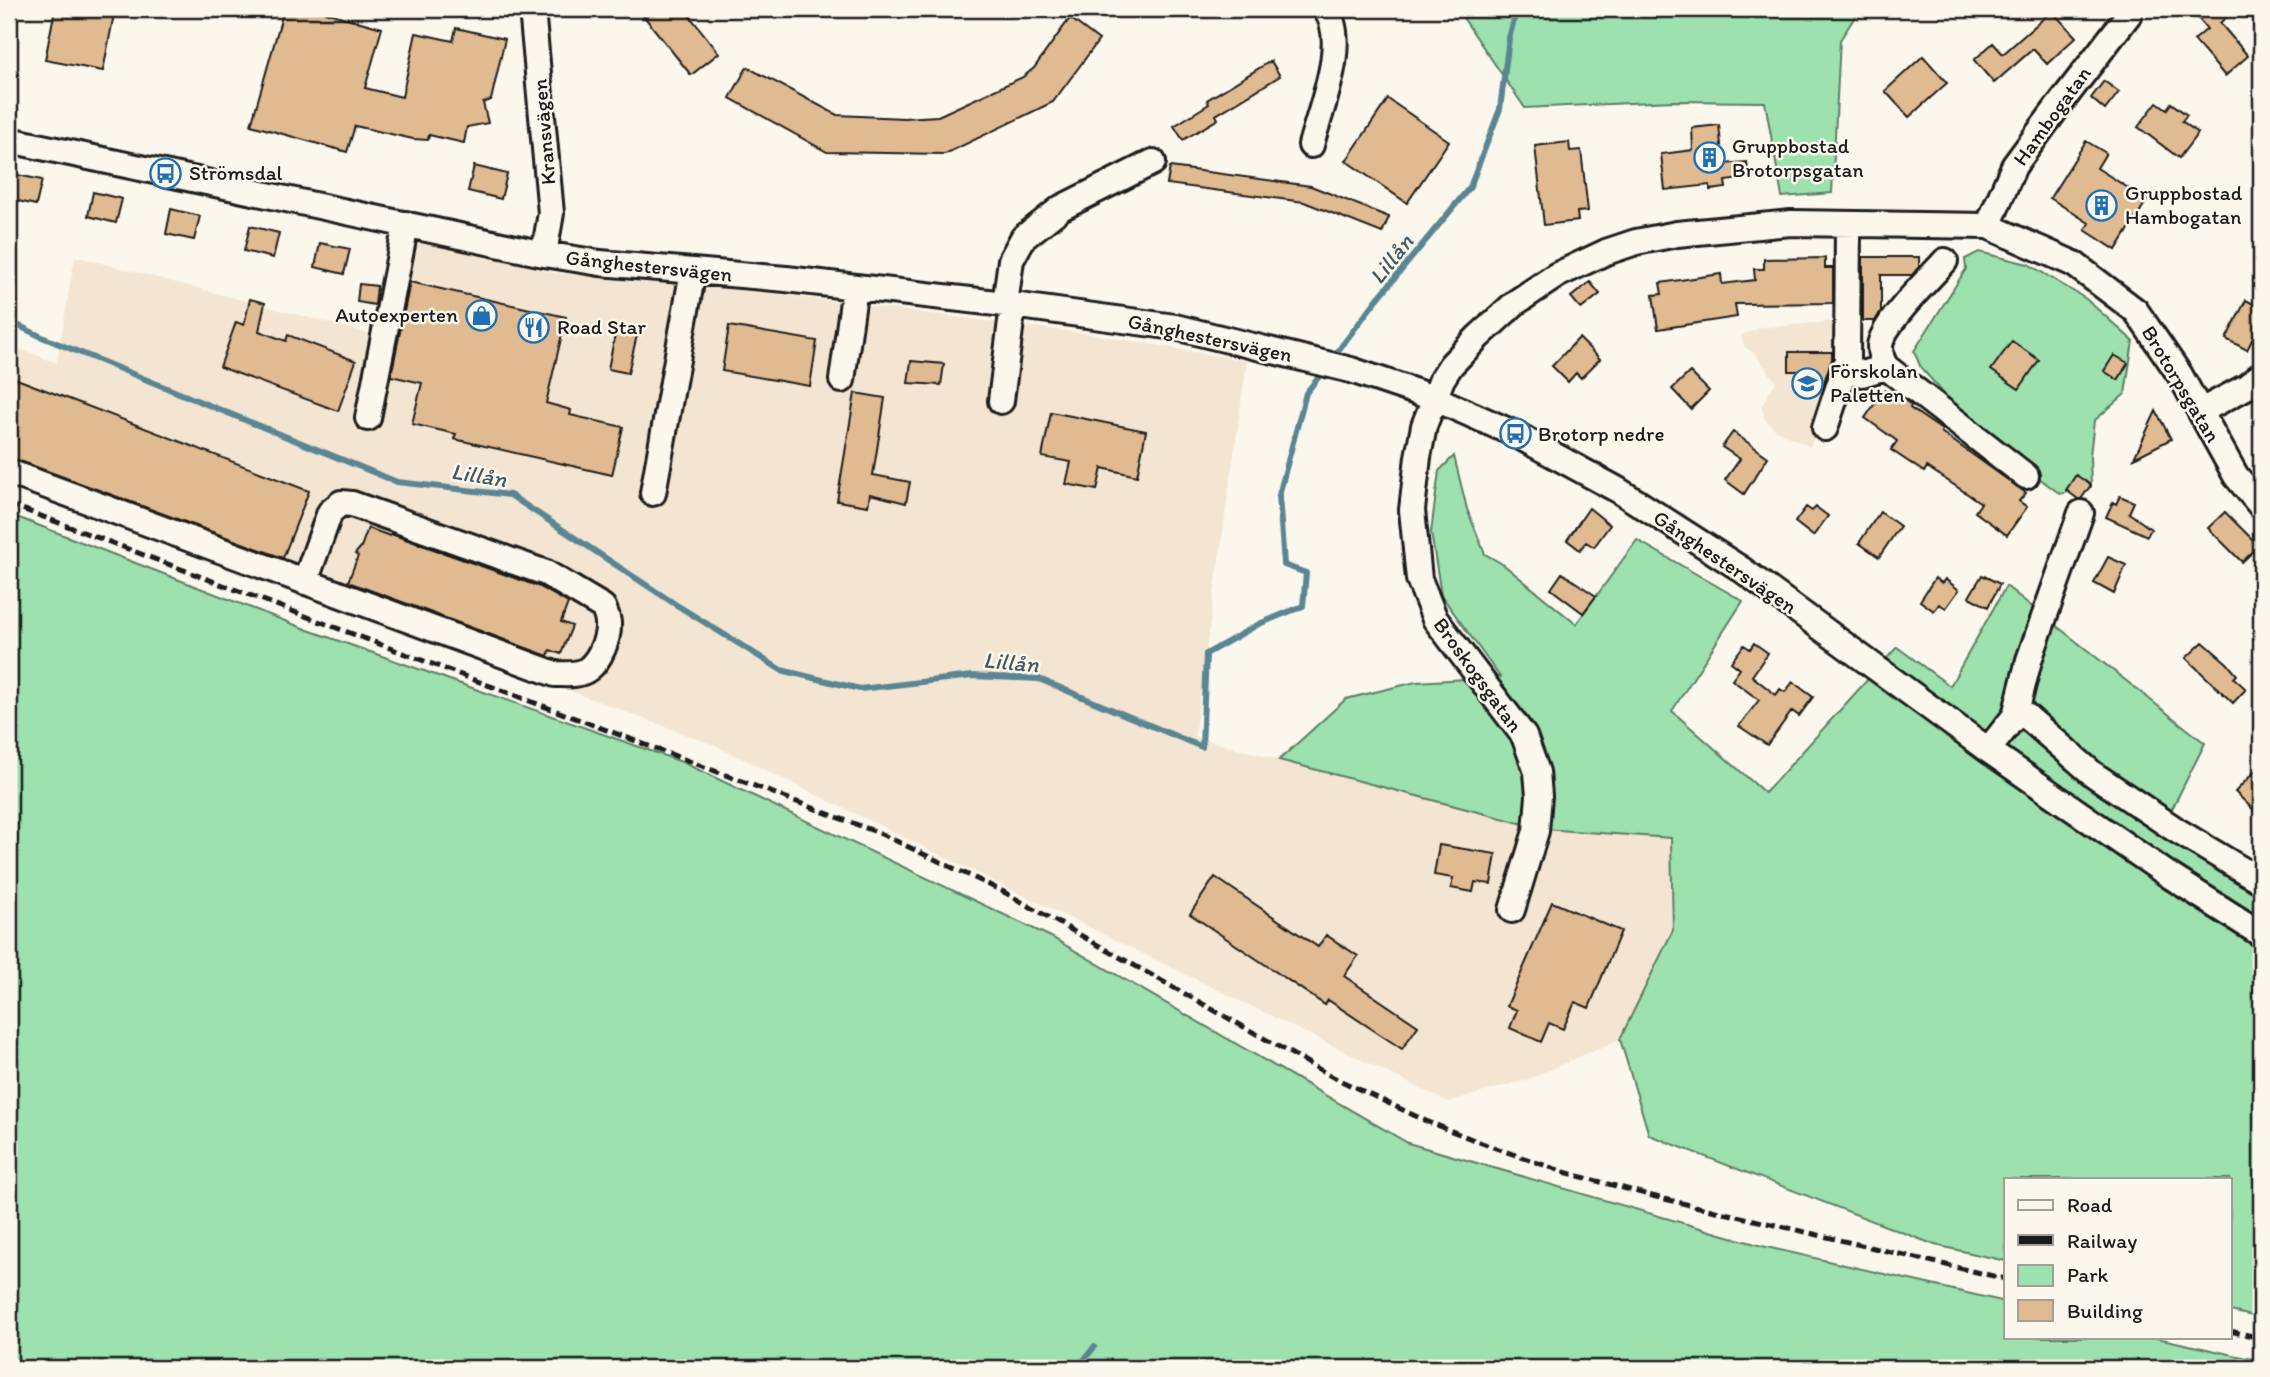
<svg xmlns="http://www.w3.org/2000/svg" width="2270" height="1377" font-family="Itim,sans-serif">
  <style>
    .built { fill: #f3e5d1 }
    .green { fill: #9ce1ae; stroke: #5c7e65; stroke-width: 2 }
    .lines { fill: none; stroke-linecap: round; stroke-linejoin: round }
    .stream { stroke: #5a8593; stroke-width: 6 }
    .building { fill: #e0ba91; stroke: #1c1c1c; stroke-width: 2 }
    .minor-casing { stroke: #1c1c1c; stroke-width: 30 }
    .minor { stroke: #fbf7ec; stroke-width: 24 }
    .rail { stroke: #1c1c1c; stroke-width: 5; stroke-dasharray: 10 5; stroke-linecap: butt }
    .labels { text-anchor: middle; stroke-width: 5; stroke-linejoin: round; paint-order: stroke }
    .street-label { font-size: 21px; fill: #1c1c1c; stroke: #fbf7ec }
    .poi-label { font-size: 21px; fill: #1c1c1c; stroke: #fbf7ec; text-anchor: start }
    .water-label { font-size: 23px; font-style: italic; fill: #405962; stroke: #fbf7ec }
  </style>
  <rect width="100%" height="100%" fill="#fbf7ec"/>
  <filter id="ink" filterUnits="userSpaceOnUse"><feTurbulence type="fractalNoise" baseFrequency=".0143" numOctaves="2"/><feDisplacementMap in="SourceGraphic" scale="14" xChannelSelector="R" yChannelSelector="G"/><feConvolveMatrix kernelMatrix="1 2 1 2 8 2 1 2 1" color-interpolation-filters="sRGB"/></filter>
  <g filter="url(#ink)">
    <path class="built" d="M402,234l152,39 167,14 376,48 150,26 -53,376 349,92 128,8 2,93 -53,109 -91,40 -81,23 -734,-357 -705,-265v-135l48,18 18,-107 311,82z
      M1836,321l2,64 -28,62 -34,-17 -12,-12 -2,-13 14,-23 -21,-28 -11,-8 -3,-11 18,-7z"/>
    <path class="green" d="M1457,9h403l-20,31 -8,153 -50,4 -17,-95 -92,-1 -148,7z
      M1979,252l49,12 58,35 47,42 -8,53 -31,27 -4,35 1,31 -31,7 -25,-19 -80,-69 -34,-38 -7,-17 52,-82 -1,-10z
      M1454,456l13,53 18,45 19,11 72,59 61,-84 106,61 -71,110 93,82 132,-146 53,39 56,-100 199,157 -34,68 90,56v451l-31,-7v-132h-224v82l-71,-16 -286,-110 -29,-96 53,-109 -2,-92 -128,-9 -264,-69 67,-61 70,-17 84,-5 -59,-82 -10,-63 8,-61z
      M9,514l299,116 374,132 369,175 357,206 354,103 244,56v35h147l108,24v7h-2252z"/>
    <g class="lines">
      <path class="stream" d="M9,321l33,16 355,145 113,13 165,109 106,66 79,19 112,-13 67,3 163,68 4,-93 53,-30 44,-18 3,-33 -22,-8 -5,-70 27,-102 19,-24
        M1331,360l44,-58 95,-115 30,-78 9,-71 8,-29
        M1078,1368l16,-21"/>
    </g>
    <path class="building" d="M55,9h60l-12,62 -58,-11z
      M284,9h30l68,19 -17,60 37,9 14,-64 37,8 3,-13 49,11 -14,61 -8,3 5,20 -21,4 -3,16 -35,-8 -1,5 -15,-1 -58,-13 -8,26 -96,-27z
      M638,9h46l35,44 -28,22z
      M2209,9h26l-15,14 28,33 -23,20 -31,-36 13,-11 -9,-11z
      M2052,11l24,26 -29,27 -14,-15 -39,34 -20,-23 19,-17 10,11z
      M1070,18l29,22 -46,62 -108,52 -118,-2 -97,-54 17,-31 90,48 67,3 34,-2 85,-39 11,-9z
      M1923,56l24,27 -38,34 -24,-26z
      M1271,61l9,15 -64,39 2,4 -35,21 -9,-14 35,-22 -2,-4z
      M2104,81l15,11 -14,18 -14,-12z
      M1388,99l61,42 -42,62 -61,-42z
      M2157,102l10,7 4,-6 16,12 -5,6 16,12 -19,25 -41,-31z
      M1719,125l4,39 24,-2 2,16 -24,3 1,7 -16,2v-5l-45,5 -4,-36 32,-4 -1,-22z
      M2086,141l20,12 -9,15 50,32 -31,50 -31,-20 4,-7 -39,-25z
      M1569,142l1,9 11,-1 7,61 -11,1 1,9 -34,4 -9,-79z
      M474,166l33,8 -6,25 -33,-8z
      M1170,167l141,19 78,31 -7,16 -78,-31 -137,-18z
      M13,174l29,6 -6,25 -27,-6z
      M93,192l29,7 -6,24 -28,-7z
      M171,209l29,7 -6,24 -28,-6z
      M250,226l29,7 -6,25 -29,-7z
      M320,243l30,6 -6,25 -29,-7z
      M1863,257h56v10l-7,8h-31v36l-6,10h-12z
      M1825,258v10h8v35l-98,1 2,13 -79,12 -5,-34 9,-1 -2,-11 61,-9 1,10 33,-4 -1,-11h10v-10z
      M410,282l156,35 -20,86 25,7 -1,5 53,12 -11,48 -158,-36 2,-5 -44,-10 10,-41 -31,-7z
      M1590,282l10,12 -19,15 -10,-12z
      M359,284l18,2 -2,19 -18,-3z
      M250,299l15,4 -6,28 27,10 2,-6 68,26 -18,50 -118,-44 16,-45 8,3z
      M2246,300l15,8v14l-14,28 -21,-11z
      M729,326l88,15 -7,45 -88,-15z
      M616,330l21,5 -9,38 -20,-4z
      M1579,338l21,21 -19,19 -5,-5 -8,9 -16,-16z
      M2012,341l27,19 -20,29 -28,-19z
      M1789,352h43v7l-10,29h-7v-17h-26z
      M2114,355l14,8 -10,17 -14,-9z
      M911,361l33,3 -3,21 -33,-2z
      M1690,372l19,19 -18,18 -19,-20z
      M9,376l300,115 -26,67 -274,-101z
      M1884,390l8,5 2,-3 17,13 -1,3 32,22 -1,2 85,61 -7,8 8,6 -20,28 -32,-23 6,-9 -54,-36 -3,5 -33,-22 6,-9 -32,-23z
      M855,393l30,5 -12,77 37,7 -4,21 -36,-9 -2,12 -31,-5z
      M2156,411l15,28 -37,19z
      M1051,412l95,19 -9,45 -35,-8 -5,22 -31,-6 5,-22 -29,-5z
      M1733,432l35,25 -24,37 -19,-14 15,-21 -18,-12z
      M2076,475l15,10 -10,14h-3l-12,-9z
      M2120,496l14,6 -5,11 22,16 -4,7 -41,-19 7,-15 3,2z
      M1806,507l6,4 4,-4 12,9 -15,20 -18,-14z
      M1589,508l21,17 -16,22 -8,-5 -6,8 -13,-10z
      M1880,512l20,14 -21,31 -20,-14z
      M2225,512l34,34 -17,16 -34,-34z
      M368,528l22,8 1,-2 149,53 28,16 -7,19 11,4 -11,28 -11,-4 -2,6 -200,-74 10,-26 -3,-2 6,-7z
      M2108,557l18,8 -12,29 -20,-11z
      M1562,573l34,23 -13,17 -32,-24z
      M1982,575l18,9 -12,23 -19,-10z
      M1935,578l7,5 3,-4 14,11 -13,18 -7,-4 -5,7 -14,-10z
      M2203,642l24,21 10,12 -3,3 12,11 -13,14 -47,-45z
      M1754,643l14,10 -16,23 24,19 4,-6 5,3 8,-10 20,15 -14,19 -7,-5 -25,34 -28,-19 20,-26 -27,-20 8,-11 -9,-7 13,-17 6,4z
      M2261,765v52l-26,-25z
      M1439,845l57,9 -5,30 -16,-2 -2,10 -22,-4 2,-10 -19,-3z
      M1215,877l103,70 8,-12 32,21 -14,20 74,50 -16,23 -74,-49 -3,5 -135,-91z
      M1552,902l69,29 -32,77 -14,-6 -12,27 -14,-6 -8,19 -31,-14 7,-18 -10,-4z"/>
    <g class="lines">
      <defs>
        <path id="minor" d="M532,9l19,204 -7,41
          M9,140l535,114 56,9 186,16 219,25 170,23 176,43 83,28 81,36 103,56 123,79 247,181 182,126 91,58
          M1311,145c9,-35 39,-106 14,-136
          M1988,226l26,-60 45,-61 70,-91
          M1005,304l6,-44 12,-22 38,-30 92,-46
          M1886,367c-4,-6 -6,-14 -6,-21 2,-22 49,-67 65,-85
          M1846,368l16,6 24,-7 140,109
          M842,380l13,-93
          M1001,401l12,-96
          M2201,411l45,-24 15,-12
          M368,418l38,-194
          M1825,428l22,-67 1,-137
          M9,472c182,68 364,135 546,202 11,0 24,2 33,-5 12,-9 21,-31 20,-46 0,-5 -3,-11 -5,-16l-57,-34 -194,-69 -11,-1 -11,9 -25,70
          M653,493l40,-222
          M2017,708l76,66 83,56 85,51
          M1988,750l27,-34 14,-56 52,-147
          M1512,910l24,-79 3,-35 -2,-24 -13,-36 -89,-117 -16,-40 -7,-69 6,-53 6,-31 18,-47 9,-14 27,-28 37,-34 42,-28 49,-23 30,-10 41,-8 114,-11 197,3 86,38 62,47 44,64 56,101 25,30"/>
      </defs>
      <use href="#minor" class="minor-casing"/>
      <use href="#minor" class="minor"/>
      <path class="rail" d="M9,504l870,329 123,58 329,185 95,45 61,24 77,27 92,25 350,82
        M2230,1331l31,7"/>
    </g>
  </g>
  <defs>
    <symbol id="building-ring" viewBox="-11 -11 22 22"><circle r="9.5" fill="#fbf7ec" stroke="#1f6fb2" stroke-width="1.5"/><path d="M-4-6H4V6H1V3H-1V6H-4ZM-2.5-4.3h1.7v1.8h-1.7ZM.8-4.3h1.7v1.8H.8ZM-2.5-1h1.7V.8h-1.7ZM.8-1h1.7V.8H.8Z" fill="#1f6fb2"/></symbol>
    <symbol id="bus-ring" viewBox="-11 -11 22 22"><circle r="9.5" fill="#fbf7ec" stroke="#1f6fb2" stroke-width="1.5"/><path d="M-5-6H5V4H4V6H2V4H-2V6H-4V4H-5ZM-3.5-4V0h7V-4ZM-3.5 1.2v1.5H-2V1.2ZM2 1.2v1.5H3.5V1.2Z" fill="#1f6fb2"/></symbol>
    <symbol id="shop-ring" viewBox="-11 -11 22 22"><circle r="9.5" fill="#fbf7ec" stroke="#1f6fb2" stroke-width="1.5"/><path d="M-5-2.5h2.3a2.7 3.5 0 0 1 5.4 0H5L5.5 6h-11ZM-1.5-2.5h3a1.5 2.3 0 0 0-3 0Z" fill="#1f6fb2"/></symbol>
    <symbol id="restaurant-ring" viewBox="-11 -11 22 22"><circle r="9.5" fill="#fbf7ec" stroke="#1f6fb2" stroke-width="1.5"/><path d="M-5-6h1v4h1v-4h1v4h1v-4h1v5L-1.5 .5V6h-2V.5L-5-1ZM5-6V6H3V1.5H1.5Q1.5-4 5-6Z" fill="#1f6fb2"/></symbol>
    <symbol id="school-ring" viewBox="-11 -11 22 22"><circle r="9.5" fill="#fbf7ec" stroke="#1f6fb2" stroke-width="1.5"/><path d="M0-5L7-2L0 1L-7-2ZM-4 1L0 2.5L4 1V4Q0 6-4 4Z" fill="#1f6fb2"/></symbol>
  </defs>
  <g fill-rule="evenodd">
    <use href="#building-ring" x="1692" y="140" width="35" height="35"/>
    <use href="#bus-ring" x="148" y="156" width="35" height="35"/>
    <use href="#building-ring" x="2084" y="188" width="35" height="35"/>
    <use href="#shop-ring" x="464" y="298" width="35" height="35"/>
    <use href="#restaurant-ring" x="516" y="310" width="35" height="35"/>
    <use href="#school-ring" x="1790" y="366" width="35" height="35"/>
    <use href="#bus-ring" x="1498" y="416" width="35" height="35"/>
  </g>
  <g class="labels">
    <g class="street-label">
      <text transform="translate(2052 116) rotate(-54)" y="7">Hambogatan</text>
      <text transform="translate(544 132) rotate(-95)" y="7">Kransvägen</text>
      <text transform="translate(649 266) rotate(6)" y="7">Gånghestersvägen</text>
      <text transform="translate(1210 338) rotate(12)" y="7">Gånghestersvägen</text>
      <text transform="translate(2181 384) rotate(59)" y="7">Brotorpsgatan</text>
      <text transform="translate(1725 562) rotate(34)" y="7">Gånghestersvägen</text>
      <text transform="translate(1478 675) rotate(54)" y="7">Broskogsgatan</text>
    </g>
    <g class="poi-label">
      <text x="1732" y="153">Gruppbostad<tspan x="1732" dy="24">Brotorpsgatan</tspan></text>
      <text x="189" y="180">Strömsdal</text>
      <text x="2125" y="200">Gruppbostad<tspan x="2125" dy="24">Hambogatan</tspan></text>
      <text x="458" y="322" text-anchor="end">Autoexperten</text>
      <text x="557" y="334">Road Star</text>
      <text x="1830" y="378">Förskolan<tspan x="1830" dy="24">Paletten</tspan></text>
      <text x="1538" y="441">Brotorp nedre</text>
    </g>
    <g class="water-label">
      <text transform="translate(1391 259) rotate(-52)" y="8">Lillån</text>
      <text transform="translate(479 475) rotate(9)" y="8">Lillån</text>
      <text transform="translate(1011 662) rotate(5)" y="8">Lillån</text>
    </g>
  </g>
  <rect width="2270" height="1377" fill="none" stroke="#fbf7ec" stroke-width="35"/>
  <rect x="18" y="18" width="2235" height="1342" fill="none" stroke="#1c1c1c" stroke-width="2.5" filter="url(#ink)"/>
  <rect x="2004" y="1178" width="228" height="161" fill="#fbf7ec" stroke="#a29f99" stroke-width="2"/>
  <rect x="2018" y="1200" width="35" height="10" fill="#fbf7ec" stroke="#a29f99" stroke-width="2"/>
  <text x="2067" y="1212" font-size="21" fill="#1c1c1c">Road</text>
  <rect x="2018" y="1235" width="35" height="10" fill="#1c1c1c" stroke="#a29f99" stroke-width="2"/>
  <text x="2067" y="1248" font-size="21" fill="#1c1c1c">Railway</text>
  <rect x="2018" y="1265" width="35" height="21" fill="#9ce1ae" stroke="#a29f99" stroke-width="2"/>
  <text x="2067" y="1282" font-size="21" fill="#1c1c1c">Park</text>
  <rect x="2018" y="1300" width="35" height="21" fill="#e0ba91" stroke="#a29f99" stroke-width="2"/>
  <text x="2067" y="1318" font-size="21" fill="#1c1c1c">Building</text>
</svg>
